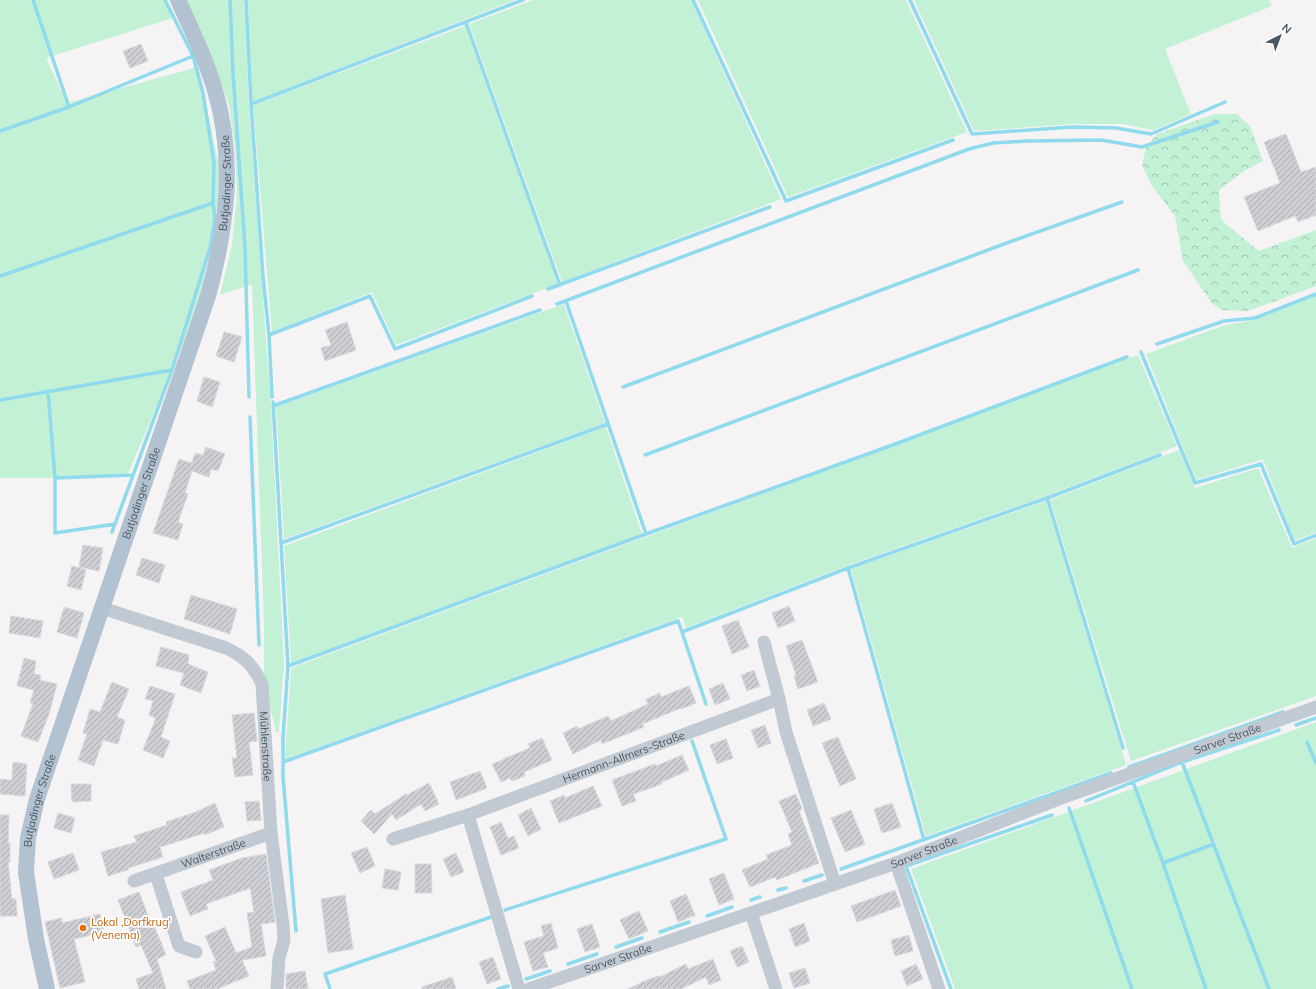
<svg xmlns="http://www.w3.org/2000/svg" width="1316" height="989" font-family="Mulish,sans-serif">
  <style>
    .grass { fill: #c3f1d5 }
    .forest { fill: url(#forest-crowns) }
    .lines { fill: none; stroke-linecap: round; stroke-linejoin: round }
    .stream { stroke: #90daee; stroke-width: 3.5 }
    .building { fill: url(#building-hatch); stroke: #d7d9de }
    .minor { stroke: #c1cad2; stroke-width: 13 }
    .major { stroke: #b3c2d1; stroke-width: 16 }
    .food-dot { fill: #e8710a; stroke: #fff; stroke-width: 1.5 }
    .labels { text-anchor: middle; stroke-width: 3.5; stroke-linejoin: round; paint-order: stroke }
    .street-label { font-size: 11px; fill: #4a5661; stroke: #fff }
    .food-label { font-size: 11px; fill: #c56008; stroke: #fff; text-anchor: start }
  </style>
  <defs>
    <pattern id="forest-crowns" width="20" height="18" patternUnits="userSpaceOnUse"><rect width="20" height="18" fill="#c3f1d5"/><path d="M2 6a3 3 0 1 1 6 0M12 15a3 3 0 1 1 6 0" fill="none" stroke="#a0c6b0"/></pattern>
    <pattern id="building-hatch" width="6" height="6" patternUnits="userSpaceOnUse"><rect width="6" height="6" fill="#cdcfd5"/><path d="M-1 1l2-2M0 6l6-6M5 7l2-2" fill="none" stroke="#a8abb0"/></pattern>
  </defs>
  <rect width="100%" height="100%" fill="#f5f3f3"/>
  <path class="grass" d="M0,0h166l10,17 -130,41 21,45 131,-36 24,113 -23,127 -72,169 -72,2h-55z
    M185,0h59l5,107 22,301 13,256 -5,68h-3l-12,-52v-56l-12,-340 -32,11 12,-50 5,-51 -2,-45 -6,-44 -28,-74z
    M248,0h267l-263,102z
    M533,0h158l90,199 -219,83 -93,-258z
    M698,0h208l61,132 -179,65z
    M914,0h355l3,6 -107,43 26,65 -37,16 -32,-6h-49l-99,7z
    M465,26l93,258 -162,61 -24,-53 -100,40 -19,-227z
    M1316,294v238l-22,9 -31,-82 -67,21 -50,-126 79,-29 30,-5z
    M564,304l41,119 -321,116 -8,-132z
    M1138,355l39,91 -134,51 -197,69 -160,62 -4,-11 -397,142 6,-91z
    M606,427l36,107 -351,129 -7,-117z
    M1179,450l16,38 63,-20 34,80 24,-10v158l-185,65 -81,-261z
    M1046,501l80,264 -200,71 -75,-267z
    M1316,722v267h-361l-44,-120z"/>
  <path class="forest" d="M1215,114h22l13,12 13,35 -19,10 -25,19 2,30 38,31 57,-21v56l-68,25 -27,-1 -10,-8 -28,-41 -8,-45 -23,-30 -10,-21 4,-18 11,-13z"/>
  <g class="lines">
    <path class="stream" d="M33,0l36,107
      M230,0l3,73 12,175 4,149
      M246,0l5,104 12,173 6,58 3,62
      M693,0l93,201 167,-61
      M910,0l62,134 100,-7 44,1 35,6 74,-32
      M466,23l94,262
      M251,104l272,-104
      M0,131l69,-24 124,-51
      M0,276l213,-73
      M548,289l222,-82
      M566,301l80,233
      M557,304l412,-155 24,-6 34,-2 74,-1 41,7 76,-25
      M269,335l101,-39 25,53 137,-53
      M1157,344l67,-23 31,-3 61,-24
      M1141,352l54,131 66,-19 33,80 22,-9
      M623,387l381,-143 118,-42
      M48,391l7,87v55l60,-9
      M0,400l172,-30
      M273,402l15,264 -5,71v40l13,154
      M273,406l267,-96
      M250,417l9,228
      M645,455l493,-185
      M55,478l78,-3
      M1047,498l76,250
      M112,532l60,-162 38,-122 5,-30 -2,-15 1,-40 -11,-70 -10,-37 -28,-56
      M281,543l327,-119
      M848,568l76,272
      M682,632l24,72
      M288,666l358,-132 252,-91 229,-86
      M1296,725l20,-7
      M1307,742l9,21
      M283,762l395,-141 4,11 166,-64 199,-70 113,-43
      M1182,762l87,227
      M1129,767l154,-55
      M1133,782l30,81 43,126
      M1086,801l96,-39 97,-32
      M1069,808l63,181
      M1163,863l51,-19
      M841,869l270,-96
      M804,881l18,-6
      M778,890l8,-2
      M751,900l9,-3
      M505,910l221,-71 -34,-98
      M707,916l25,-9
      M660,932l29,-10
      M616,947l26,-9
      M568,964l29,-10
      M526,979l24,-8
      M330,989l-5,-15 166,-57
      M498,989l10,-3
      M951,989l-45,-123 146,-51"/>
  </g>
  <path class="building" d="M141,44l7,17 -18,7 -7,-17z
    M1286,134l15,38 15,-5v48l-18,7 -3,-6 -37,15 -14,-34 36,-14 -16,-41z
    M347,322l9,28 -31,11 -4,-13 10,-3 -6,-15z
    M224,332l18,5 -8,25 -18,-6z
    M204,377l16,5 -8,25 -15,-6z
    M206,447l19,7 -7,17 -7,-2 -2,8 -17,-6 -7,22 3,1 -10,28 5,2 -5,16 -25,-7 26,-74 13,4 3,-10 8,2z
    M83,545l20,3 -4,23 -20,-4z
    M142,558l23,7 -6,18 -23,-8z
    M72,566l14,4 -5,20 -14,-4z
    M191,595l46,14 -7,25 -46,-15z
    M789,606l6,15 -17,7 -6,-15z
    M64,607l20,6 -7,25 -20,-6z
    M11,616l32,5 -3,17 -31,-5z
    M738,620l11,27 -17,7 -10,-28z
    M802,640l16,42 -20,7 -4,-13 2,-1 -10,-29z
    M161,647l28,8 -1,9 20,8 -7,21 -21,-8 4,-12 -28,-7z
    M24,658l12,3 -2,13 7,1 -1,5 17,4 -8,30 -11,28 -17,-6 12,-32 -3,-1 4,-13 -17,-4z
    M754,670l6,16 -13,5 -6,-16z
    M112,682l17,7 -12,28 8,3 -7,24 -15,-4 -9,26 -16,-6 9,-26 -4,-1 7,-24 10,3z
    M723,683l7,16 -15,6 -6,-16z
    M150,686l25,8 -14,43 9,4 -7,17 -20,-8 13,-32 -7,-3 4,-14 -8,-2z
    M689,686l7,17 -15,6v-1l-39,16 2,3 -42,17 -1,-4 -28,14 -10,-21 14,-7 1,3 30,-13 3,5 37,-17 -2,-5 14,-6 1,4z
    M824,703l7,16 -18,7 -6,-16z
    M254,713l3,28 -8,1 4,33 -18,2 -3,-19h5l-5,-43z
    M765,725l6,18 -13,5 -7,-18z
    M838,737l18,42 -16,7 -18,-43z
    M542,738l10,22 -28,12 1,4 -13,5 -2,-3 -9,4 -9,-18 11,-4v-1l27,-11 -2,-4z
    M726,739l7,19 -16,6 -7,-19z
    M682,755l7,15 -27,12v2l-29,10 3,7 -14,5 -10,-26 43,-16 1,2z
    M13,762l14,2 -2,32 -25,-2v-15l12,1z
    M480,771l7,17 -31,12 -6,-18z
    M429,783l10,21 -14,7 -4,-7 -25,16 -4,-6 -18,20 -13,-13 10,-11 4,4 31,-20 1,1z
    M71,784h20v17l-19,1z
    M593,786l9,20 -43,17 -9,-22 14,-6 1,3z
    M796,794l6,15 -3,2 20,52 -42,17 -2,-3 -25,10 -8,-17 26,-11 -2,-4 26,-10 -4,-11 4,-2 -13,-31z
    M259,801l2,19 -14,1 -2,-19z
    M215,803l9,24 -19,8v-2l-45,14 3,10 -35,11v2l-20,6 -7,-24 36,-10 -3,-6 33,-11 -1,-3 30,-10z
    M892,803l9,24 -19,6 -8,-24z
    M531,808l10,21 -13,7 -10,-21z
    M851,810l14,34 -20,8 -14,-34z
    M58,813l17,5 -4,15 -17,-5z
    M0,815h9l-1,28h2v19h-2l4,37h4l1,17h-17z
    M501,822l7,16 6,-2 5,12 -18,7 -11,-28z
    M367,847l8,19 -15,7 -9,-20z
    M73,853l6,17 -25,9 -6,-17z
    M456,853l8,19 -13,5 -8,-18z
    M266,854l9,68 -14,2 5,32 -24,4 7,16 -32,13h-27l-3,-8 29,-11 -3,-8 3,-1 -11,-25 20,-9 11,26 16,-6 -5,-34 7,-1 -4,-24 -44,16 2,5 -18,7 -9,-24 32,-12 -4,-10 33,-12z
    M415,864h16l1,29h-17z
    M385,869l16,3 -3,18 -16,-2z
    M724,873l10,26 -15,6 -10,-26z
    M895,890l6,16 -44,16 -6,-16z
    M139,892l12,31h2l13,32 -9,4 9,30h-27l-3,-10 17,-6 -12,-28 -5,2 -18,-47z
    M686,894l9,21 -17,7 -8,-21z
    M345,895l8,54 -25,4 -7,-54z
    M639,911l9,20 -19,8 -9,-19z
    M100,914l4,18 -30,7 11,43 -25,6 -15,-66 17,-4v5z
    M551,923l7,25 -15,5 5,14 -15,4 -9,-29 20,-6 -3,-10z
    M804,923l6,18 -15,6 -6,-18z
    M592,924l8,23 -15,5 -8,-23z
    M909,935l4,16 -18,5 -4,-16z
    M742,946l7,16 -12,5 -7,-16z
    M493,957l8,22 -14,5 -8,-22z
    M713,959l8,21 -12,5 -3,-8 -25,12h-53l19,-9 12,-4 1,1 26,-13 2,5z
    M916,964l7,15 -16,7 -6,-15z
    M805,968l5,15 -16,5 -5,-15z
    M305,971l3,18h-22v-15z
    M452,977l4,12h-34v-2z"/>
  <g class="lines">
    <g class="minor">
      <path id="s1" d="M102,608l124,40c19,9 27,17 36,36l9,149 12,92 1,15 -5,18 -2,31"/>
      <path d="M764,642l15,57 7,33 49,152"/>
      <path d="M468,815l51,174"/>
      <path id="s2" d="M393,839l75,-24 311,-116"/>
      <path d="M896,863l43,126"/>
      <path d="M156,875l23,71 17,6"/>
      <path id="s3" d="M134,881l137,-48"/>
      <path d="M751,913l25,76"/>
      <path id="s4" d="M529,989l367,-126 163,-64 257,-92"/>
    </g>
    <path class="major" id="s5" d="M47,989l-11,-50 -10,-67 2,-34 9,-39 171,-503c19,-70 28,-138 6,-209 -9,-30 -23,-59 -36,-87"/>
  </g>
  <circle class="food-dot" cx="83" cy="928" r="4"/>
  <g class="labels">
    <g class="street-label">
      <text dy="4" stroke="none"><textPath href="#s5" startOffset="839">Butjadinger Straße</textPath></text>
      <text dy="4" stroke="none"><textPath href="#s5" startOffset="516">Butjadinger Straße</textPath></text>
      <text dy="4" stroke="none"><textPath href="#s4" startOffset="742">Sarver Straße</textPath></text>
      <text dy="4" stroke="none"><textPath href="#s1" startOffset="245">Mühlenstraße</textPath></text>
      <text dy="4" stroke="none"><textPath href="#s2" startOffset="245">Hermann-Allmers-Straße</textPath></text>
      <text dy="4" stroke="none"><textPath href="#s5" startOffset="192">Butjadinger Straße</textPath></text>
      <text dy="4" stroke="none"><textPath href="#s4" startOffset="418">Sarver Straße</textPath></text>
      <text dy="4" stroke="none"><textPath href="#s3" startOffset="84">Walterstraße</textPath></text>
      <text dy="4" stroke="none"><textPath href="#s4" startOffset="94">Sarver Straße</textPath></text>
    </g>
    <g class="food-label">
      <text x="91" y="926">Lokal ,Dorfkrug'<tspan x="91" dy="13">(Venema)</tspan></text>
    </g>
  </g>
  <g transform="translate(1280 36) rotate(42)" stroke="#ffffff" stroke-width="3" paint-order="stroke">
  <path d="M0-3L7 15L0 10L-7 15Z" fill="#4a5661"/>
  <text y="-6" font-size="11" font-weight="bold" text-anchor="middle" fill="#4a5661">N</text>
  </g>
</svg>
